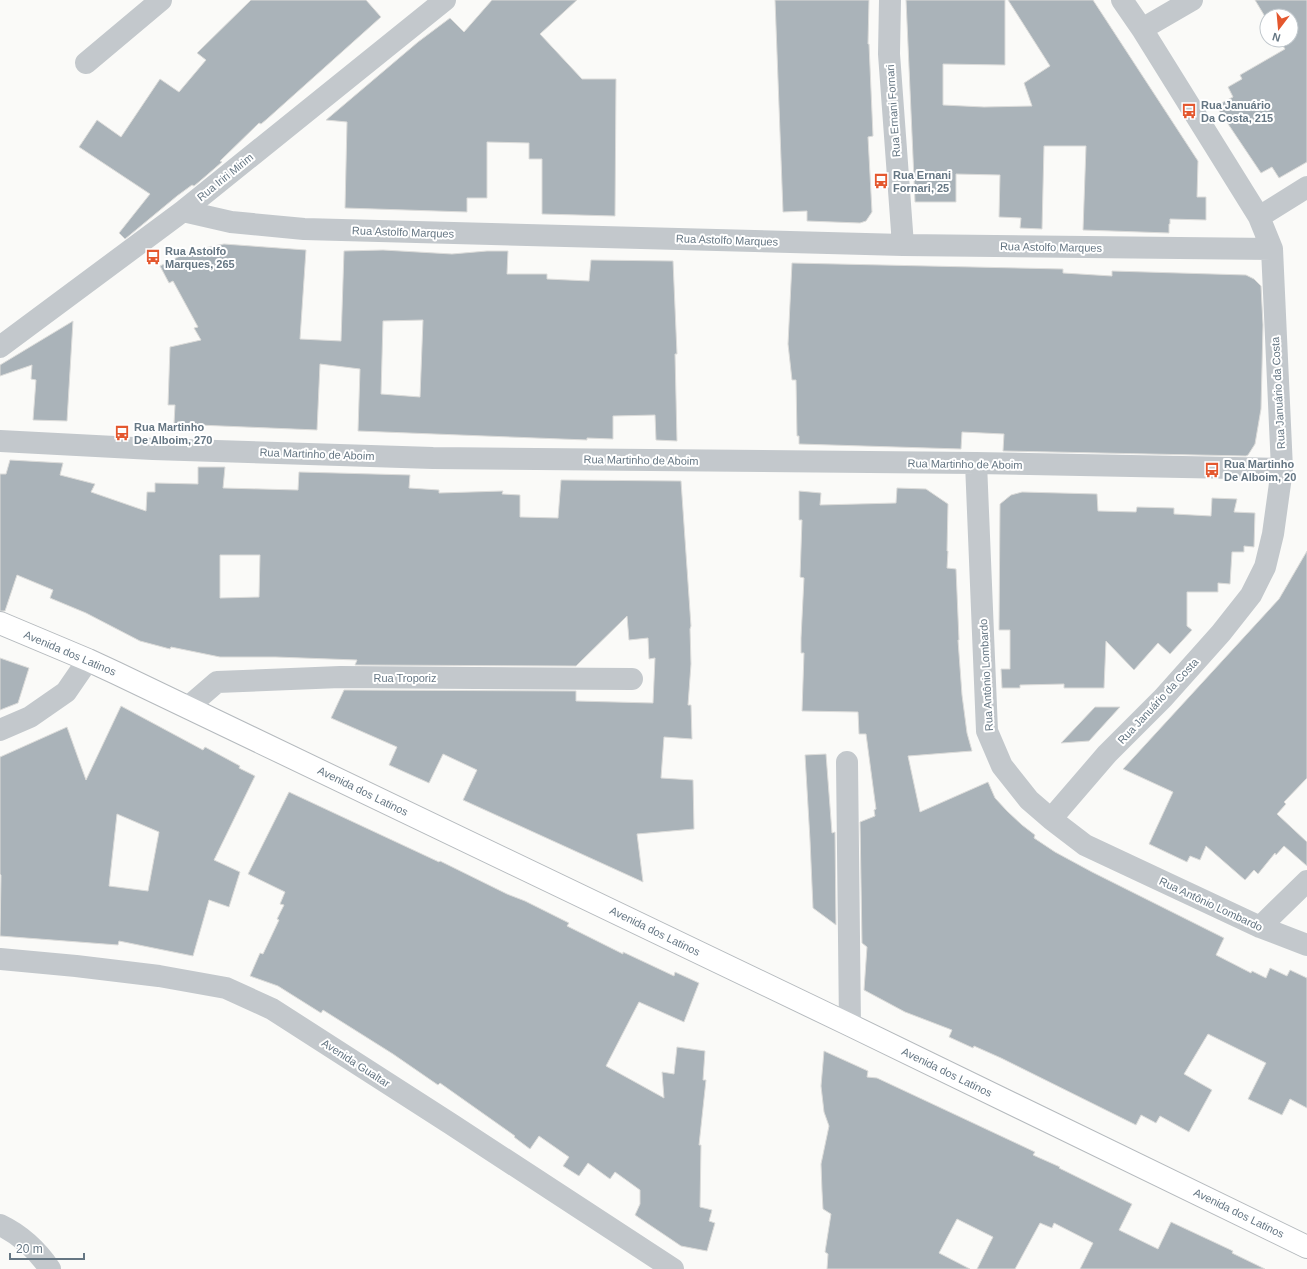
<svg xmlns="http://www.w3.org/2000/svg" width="1307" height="1269" font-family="Arial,sans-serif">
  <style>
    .building { fill: #aab3b9; stroke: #dcdcda; fill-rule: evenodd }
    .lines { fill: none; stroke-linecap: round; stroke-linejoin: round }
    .major-casing { stroke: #b5babe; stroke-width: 24 }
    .minor { stroke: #c3c8cc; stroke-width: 22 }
    .major { stroke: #fff; stroke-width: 22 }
    .labels { text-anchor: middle; stroke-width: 4; stroke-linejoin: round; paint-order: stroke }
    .poi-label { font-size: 11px; font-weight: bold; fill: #657683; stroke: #fff; text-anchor: start }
    .street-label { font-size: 11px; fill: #657683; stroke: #fff }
  </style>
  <rect width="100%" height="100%" fill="#fafaf8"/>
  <path class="building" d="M251,0h115l15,17 -114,102 -6,5 -2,-1 -39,38 2,1 -22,19 -6,5 -2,-1 -15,11 -52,43 -6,-6 31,-39 -71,-47 18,-27 24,17 39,-58 19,13 27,-32 -9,-7z
    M492,0h85l-37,34 42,45h34l-1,137 -73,-2v-55h-13v-16l-42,-1v56h-20v14l-122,-4 2,-86 -21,-2 92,-78 32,-24 14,14z
    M775,0h94l-1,44h1l4,92 -5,1 4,75 -6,9 -6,2 -53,-2v-10l-24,1z
    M906,0h99v65l-62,-1v41l41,2 48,-1 -8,-23 26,-17 -42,-66h85l105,161 -1,36h9v23l-36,-1v5h-1v9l-86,-3 3,-84h-42l-2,83 -22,-1 1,-10 -22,-1 1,-42 -44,-1v28h-41z
    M1255,0h52v162l-28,16 -7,-11 -11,6 -45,-67 17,-9 -5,-10 14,-8 -2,-4 45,-26 -6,-9h12v-24h-24v4z
    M224,244l82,6 -6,89 41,2 3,-90 39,-1 69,4 35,-3h21l-1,23h40v5l42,2 2,-21 82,1 4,93h-2l2,87 -21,-1 -1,-25 -42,1v23l-26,-1v2l-229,-9 2,-62 -40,-5 -3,66 -143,-6 1,-19h-7l2,-58 31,-7 -7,-12 4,-1 -25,-46 -4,2 -9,-17 30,-15zM423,320l-3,77 -39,-3 2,-73z
    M792,263l271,6v4l49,3v-5l134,4 8,4 7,7 2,39 -2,84 -6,35 -7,11 -2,1 -243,-5 1,-17 -42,-2 -1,17 -162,-5v-8h-2l-1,-56h-4l-4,-36z
    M73,321l-6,100 -34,-1 3,-40 -5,-1 1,-14 -32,11v-11z
    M10,460l53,3 -3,12 35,9 -4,8 55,19 1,-19h8v-9l43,1v-17h27l-2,21 75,2 1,-18 111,3 -1,13 30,2v3l64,-2 -1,3 18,1v22l38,1 3,-38 120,1 10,145 -1,3 1,35 -3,41h3l1,34 -28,-2 -3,41 32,2 1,49 -57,5 6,48 -180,-82 14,-30 -34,-16 -14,29 -40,-18 8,-18 -66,-29 13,-28 232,1v10l77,2 2,-45 -6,1 -1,-21 -19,2 -2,-24 -51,50 -221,-1 2,-5 -81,-3h-56l-49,-10 -1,2 -30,-8 -54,-28 -36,-15 3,-8 -36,-15 -12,36h-5v-137h6zM220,555h40l-1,42 -39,1z
    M897,488l29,1 22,15 -1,47h1l-1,17 9,1 3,71h-1l4,55 5,38 5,18 -64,5 12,56 68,-30 7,16 12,13 15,14 13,10 -1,3 21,14 37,20 132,66 -8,17 35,18 1,-2 14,7 4,-10 17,8 3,-6 17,8v130l-17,-9 -8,16 -34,-16 18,-36 -58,-29 -24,40 28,16 -23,42 -29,-16 -4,7 -15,-8 -5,10 -135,-67 -27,-12 -1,2 -24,-11 3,-7 -47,-18 -41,-22 3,-43 -5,-4 -2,-121 15,-6 -1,-6 2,-1 -10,-75h-7l-1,-22 -56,-1 2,-58h-3v-15l3,-60 -4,-1 2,-57h-3v-29l22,2 -1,12 76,-2z
    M1022,492l75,2 1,17 38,1 1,-5 37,1v6l37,2 1,-18 25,1 -3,13 21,1 -1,34 -10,-1v6h-12l-2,32 -12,-1v9h-31v34l5,4 -22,24 -12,-11 -24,27 -28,-29 -2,47h-40v-4l-44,1v3h-18l-1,-19h9v-39h-11l1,-126 11,-9z
    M1307,551v227l-23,24 2,2 -9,10 30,28v24l-23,-20 -8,9 -1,-2 -17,21 -4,-4 -9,10 -39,-34 -6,14 -10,-4 -3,6 -38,-18 24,-52 -50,-23 156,-170z
    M0,658l29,10 -11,35 -18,7z
    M121,706l82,44 2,-3 35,19 -1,2 16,8 -41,84 26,12 -11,35 -20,-7 -16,56 -74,-15 -1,4 -118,-9 1,-61 -1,-1v-117l67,-30 19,53zM117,814l42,18 -11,59 -39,-5z
    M1095,707h25l-31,34 -28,2z
    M826,754l6,79 3,-1 1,93 -23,-17 -3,-68 -5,-85z
    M289,792l150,70 1,-1 67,33 18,7 44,22 -2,3 56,28v-2l51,24 1,-4 24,11 -15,39 -45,-20 -33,64 58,32 -2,-26 12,2 3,-27 28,4 -2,29h3l-7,65h2l-1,62 12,3 -3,11 6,2 -8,28 -26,-5 -46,-31 5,-11v-14l-25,-18 -5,7 -22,-16 -9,13 -16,-10 6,-9 -30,-21 -9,13 -16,-12 1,-1 -75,-53 -2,2 -45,-31 -70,-44 -2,3 -43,-27 -28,-10 10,-23 3,1 16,-34 -2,-1 7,-14 -4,-1 5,-12 -37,-18z
    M824,1051l44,20 -1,6 10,1 158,74 -2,3 27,12 -1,1 73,36 -13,26 39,19 13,-27 62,29 -1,2 33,16h-185l13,-26 -39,-20 -2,5 -12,-5 -25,46h-38l16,-32 -36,-18 -18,34 31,16h-143l1,-15 -3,-2 6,-38 -8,-5 -1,-18 -1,-27 8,-38 -5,-14 -3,-26z"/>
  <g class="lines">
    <defs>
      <path id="major" d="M0,623l88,37 28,13 734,352 457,222"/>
    </defs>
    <use href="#major" class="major-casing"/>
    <path class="minor" d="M890,0l-1,54 14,191
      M1142,29l50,-29
      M86,63l75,-63
      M183,211l48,11 73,7 599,16 369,4
      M1259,217l48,-30
      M0,347l183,-136 262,-211
      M0,441l153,8 280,9 543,5 306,6
      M976,463l11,268 15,35 27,34 22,19 34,26 175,82 47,18
      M188,707l29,-25 123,-5 292,2
      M0,730l30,-13 36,-25 22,-32
      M847,762l3,263
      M1051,819l56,-65 56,-56 58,-65 30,-38 14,-28 8,-33 9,-65 -10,-220 -13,-32 -117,-188 -20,-29
      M1260,927l47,-46
      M0,959l76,7 83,10 67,12 46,21 179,115 222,145
      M0,1225c21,10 37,25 50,44"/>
    <use href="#major" class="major"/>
  </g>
  <defs>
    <symbol id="bus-bare" viewBox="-9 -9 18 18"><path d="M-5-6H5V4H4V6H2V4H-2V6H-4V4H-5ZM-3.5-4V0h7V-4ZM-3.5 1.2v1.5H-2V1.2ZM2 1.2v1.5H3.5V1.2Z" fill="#e4572e" stroke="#fff" stroke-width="2.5" paint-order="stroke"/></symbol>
  </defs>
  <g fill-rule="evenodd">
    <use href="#bus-bare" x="1178" y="100" width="22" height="22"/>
    <use href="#bus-bare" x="870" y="170" width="22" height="22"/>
    <use href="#bus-bare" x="142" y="246" width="22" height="22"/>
    <use href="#bus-bare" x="111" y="422" width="22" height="22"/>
    <use href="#bus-bare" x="1201" y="459" width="22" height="22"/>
  </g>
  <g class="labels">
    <g class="poi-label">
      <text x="1201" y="109">Rua Januário<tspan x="1201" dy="13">Da Costa, 215</tspan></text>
      <text x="893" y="179">Rua Ernani<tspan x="893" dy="13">Fornari, 25</tspan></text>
      <text x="165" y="255">Rua Astolfo<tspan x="165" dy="13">Marques, 265</tspan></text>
      <text x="134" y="431">Rua Martinho<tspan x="134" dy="13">De Alboim, 270</tspan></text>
      <text x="1224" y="468">Rua Martinho<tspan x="1224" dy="13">De Alboim, 20</tspan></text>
    </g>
    <g class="street-label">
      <text transform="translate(893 111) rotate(-94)" y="4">Rua Ernani Fornari</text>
      <text transform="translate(225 177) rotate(-39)" y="4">Rua Iriri Mirim</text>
      <text transform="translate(403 232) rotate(2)" y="4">Rua Astolfo Marques</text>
      <text transform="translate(727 240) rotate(2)" y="4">Rua Astolfo Marques</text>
      <text transform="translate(1051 247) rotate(1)" y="4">Rua Astolfo Marques</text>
      <text transform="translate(1278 393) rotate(-93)" y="4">Rua Januário da Costa</text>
      <text transform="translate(317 454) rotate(2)" y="4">Rua Martinho de Aboim</text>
      <text transform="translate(641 460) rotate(1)" y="4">Rua Martinho de Aboim</text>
      <text transform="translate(965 464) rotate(1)" y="4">Rua Martinho de Aboim</text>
      <text transform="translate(70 653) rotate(23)" y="4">Avenida dos Latinos</text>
      <text transform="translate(986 675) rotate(-93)" y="4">Rua Antônio Lombardo</text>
      <text x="405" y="682">Rua Troporiz</text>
      <text transform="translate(1158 701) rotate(-47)" y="4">Rua Januário da Costa</text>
      <text transform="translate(363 791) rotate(26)" y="4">Avenida dos Latinos</text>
      <text transform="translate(1211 904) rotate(25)" y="4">Rua Antônio Lombardo</text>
      <text transform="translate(655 931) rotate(26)" y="4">Avenida dos Latinos</text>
      <text transform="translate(356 1063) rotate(33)" y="4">Avenida Gualtar</text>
      <text transform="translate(947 1072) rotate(26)" y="4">Avenida dos Latinos</text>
      <text transform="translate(1239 1213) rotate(26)" y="4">Avenida dos Latinos</text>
    </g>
  </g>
  <g transform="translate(1279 28) rotate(196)"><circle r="19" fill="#ffffff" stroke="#c1c8cd"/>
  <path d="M0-3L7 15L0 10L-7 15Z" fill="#e4572e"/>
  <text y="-6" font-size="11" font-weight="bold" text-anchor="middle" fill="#657683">N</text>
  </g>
  <path d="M10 1253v6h74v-6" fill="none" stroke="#657683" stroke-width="2"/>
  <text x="16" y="1253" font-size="12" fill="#657683" stroke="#ffffff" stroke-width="3" paint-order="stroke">20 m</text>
</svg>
